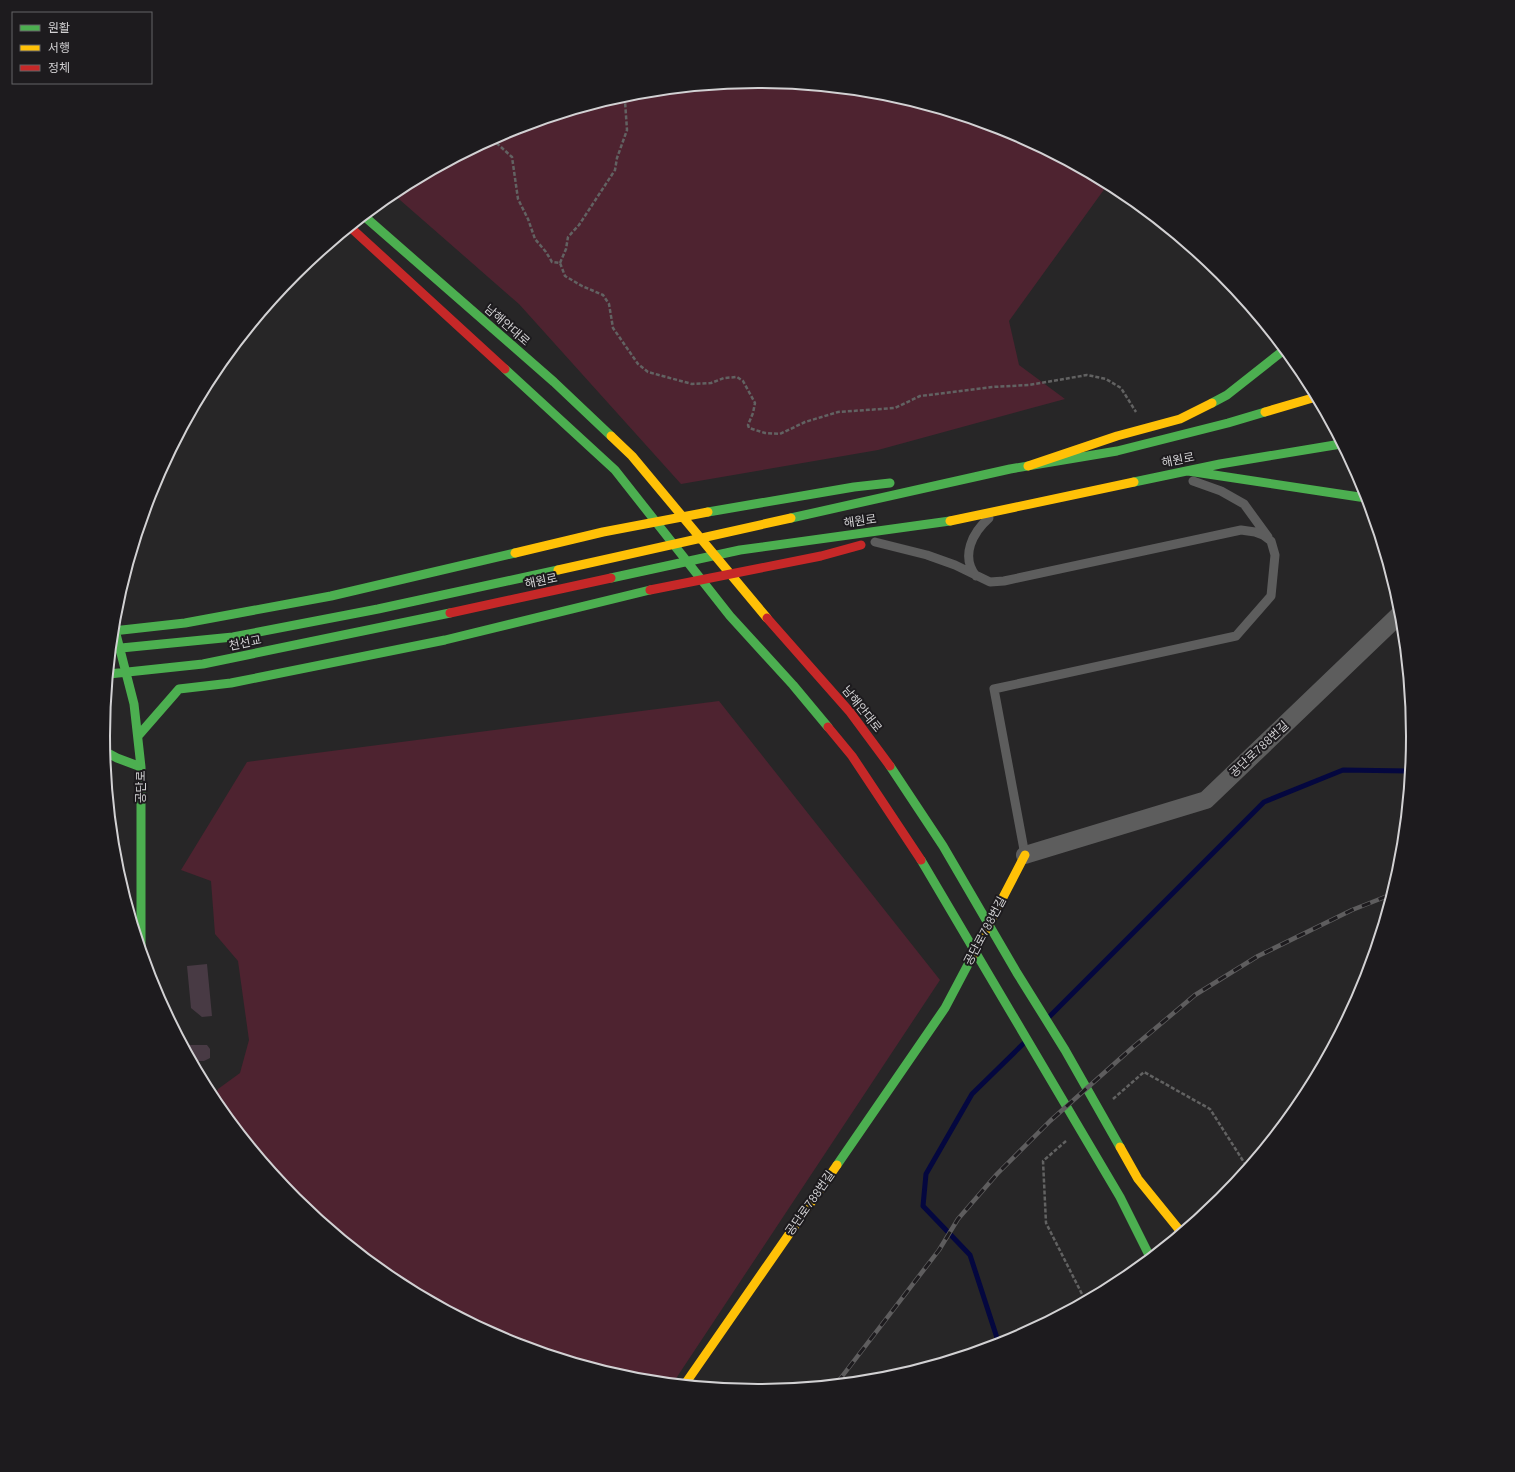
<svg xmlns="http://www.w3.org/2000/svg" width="1515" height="1472" font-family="Ubuntu,'Noto Sans KR',sans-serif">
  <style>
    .green { fill: #4e2330 }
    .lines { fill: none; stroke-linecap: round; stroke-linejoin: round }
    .stream { stroke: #04073f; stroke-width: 5 }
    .building { fill: #483a44 }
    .path { stroke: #626262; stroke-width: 2.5; stroke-dasharray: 4 2; stroke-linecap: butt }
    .lane { stroke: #5d5d5d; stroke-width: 9 }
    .street { stroke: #5d5d5d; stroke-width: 18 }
    .fast { stroke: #4caf50; stroke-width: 9 }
    .slow { stroke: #ffc107; stroke-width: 9 }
    .jam { stroke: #c62828; stroke-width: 9 }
    .rail-casing { stroke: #5e5d5e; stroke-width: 4.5 }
    .rail { stroke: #1d1b1e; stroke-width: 3; stroke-dasharray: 9; stroke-linecap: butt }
    .labels { text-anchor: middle; stroke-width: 4; stroke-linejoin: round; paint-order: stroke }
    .street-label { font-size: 12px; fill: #d2d1d3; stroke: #1d1b1e }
    .rim { fill: none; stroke: #d2d1d3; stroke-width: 2 }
  </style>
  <rect width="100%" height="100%" fill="#272627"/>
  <path class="green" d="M758,81l128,13 122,37 100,53 -99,137 10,44 46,34 -187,51 -197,34 -162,-180 -127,-111 115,-62 123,-37z
    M719,701l221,279 -267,403 -44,-5 -122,-37 -114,-61 -99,-81 -80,-97 4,-13 22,-16 9,-33 -11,-79 -23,-27 -4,-53 -30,-11 66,-108z"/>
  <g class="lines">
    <path class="stream" d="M1049,1017l215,-215 79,-32 66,1
      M999,1344l-29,-89 -47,-49 3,-32 46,-80 51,-50"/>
  </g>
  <path class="building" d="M207,964l5,52 -10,1 -11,-9 -4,-42z
    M183,1045h24l3,4v9l-6,3h-12z"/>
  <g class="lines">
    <path class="path" d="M492,139l20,18 6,42 10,20 7,20 11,13 6,10 8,1 5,13 17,10 21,9 6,9 4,24 25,36 10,8 44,12 19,-1 13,-5 13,-1 6,4 12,22 -2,10 -5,12 1,3 16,5 15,1 25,-12 33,-10 57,-4 25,-12 72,-9 37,-2 58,-10 19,4 15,9 15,24
      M560,263l6,-14 2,-12 11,-12 36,-55 2,-12 10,-28 -2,-29 2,-7
      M1113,1099l31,-27 66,37 37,58
      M1066,1141l-23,20 3,62 39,77"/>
    <path class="lane" d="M1193,481l28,10 23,13 24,33
      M875,542l52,13 28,10 35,17 14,-1 237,-51 14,2 8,3 8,6 4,14 -4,41 -35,40 -242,53 31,166
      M976,576c-16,-20 -3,-44 13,-58"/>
    <path class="street" d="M1025,855l181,-55 194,-186"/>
    <path class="fast" d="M364,216l190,166 57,54
      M505,369l110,101 115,146 63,69 35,42
      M1212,403l15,-8 57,-45
      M1188,471l178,27
      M1134,482l86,-18 121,-20
      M708,512l146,-25 36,-4
      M791,518l219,-49 107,-18 111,-28 37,-11
      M611,578l129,-28 210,-29
      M115,630l19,74 7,63v183
      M113,631l72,-8 146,-27 184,-43
      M111,649l122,-12 145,-28 180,-39
      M109,674l94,-10 247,-51
      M138,736l41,-47 52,-6 214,-43 205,-50
      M104,751l13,7 24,9
      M890,766l53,80 74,127 48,77 55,97
      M921,860l199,337 30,60
      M837,1165l108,-157 28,-53"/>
    <path class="slow" d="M1265,412l51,-15
      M611,436l21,20 135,162
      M1028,466l89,-30 63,-17 32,-16
      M950,521l184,-39
      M515,553l88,-21 105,-20
      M558,570l233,-52
      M973,955l52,-100
      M1120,1147l18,32 43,53
      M685,1384l152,-219"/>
    <path class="jam" d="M350,227l155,142
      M650,590l171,-34 40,-11
      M450,613l161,-35
      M767,618l83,94 40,54
      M828,727l24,29 69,104"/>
    <defs>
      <path id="rail" d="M837,1383l102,-133 19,-31 39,-45 53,-53 82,-73 63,-53 63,-39 94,-46 38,-15"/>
    </defs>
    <use href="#rail" class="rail-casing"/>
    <use href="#rail" class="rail"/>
  </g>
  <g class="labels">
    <g class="street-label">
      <text transform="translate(507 325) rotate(41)" y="4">남해안대로</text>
      <text transform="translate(1178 460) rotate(-11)" y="4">해원로</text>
      <text transform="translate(860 521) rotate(-8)" y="4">해원로</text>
      <text transform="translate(541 581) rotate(-12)" y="4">해원로</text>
      <text transform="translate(245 643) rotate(-12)" y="4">천선교</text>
      <text transform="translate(862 709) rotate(51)" y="4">남해안대로</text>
      <text transform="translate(1259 749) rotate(-43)" y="4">공단로788번길</text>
      <text transform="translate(141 787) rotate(-90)" y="4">공단로</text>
      <text transform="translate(985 931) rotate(-62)" y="4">공단로788번길</text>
      <text transform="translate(810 1203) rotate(-55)" y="4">공단로788번길</text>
    </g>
  </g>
  <path d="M0 0H1515V1472H0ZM110 736a648 648 0 1 1 1296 0a648 648 0 1 1-1296 0Z" fill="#1d1b1e" fill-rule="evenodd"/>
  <path class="rim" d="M110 736a648 648 0 1 1 1296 0a648 648 0 1 1-1296 0Z"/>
  <rect x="12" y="12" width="140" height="72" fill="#1d1b1e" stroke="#656466"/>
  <rect x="20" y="25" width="20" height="6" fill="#4caf50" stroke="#656466"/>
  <text x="48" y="32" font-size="12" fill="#d2d1d3">원활</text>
  <rect x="20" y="45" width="20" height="6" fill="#ffc107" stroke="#656466"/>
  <text x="48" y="52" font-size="12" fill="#d2d1d3">서행</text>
  <rect x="20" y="65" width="20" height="6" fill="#c62828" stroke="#656466"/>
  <text x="48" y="72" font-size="12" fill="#d2d1d3">정체</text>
</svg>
